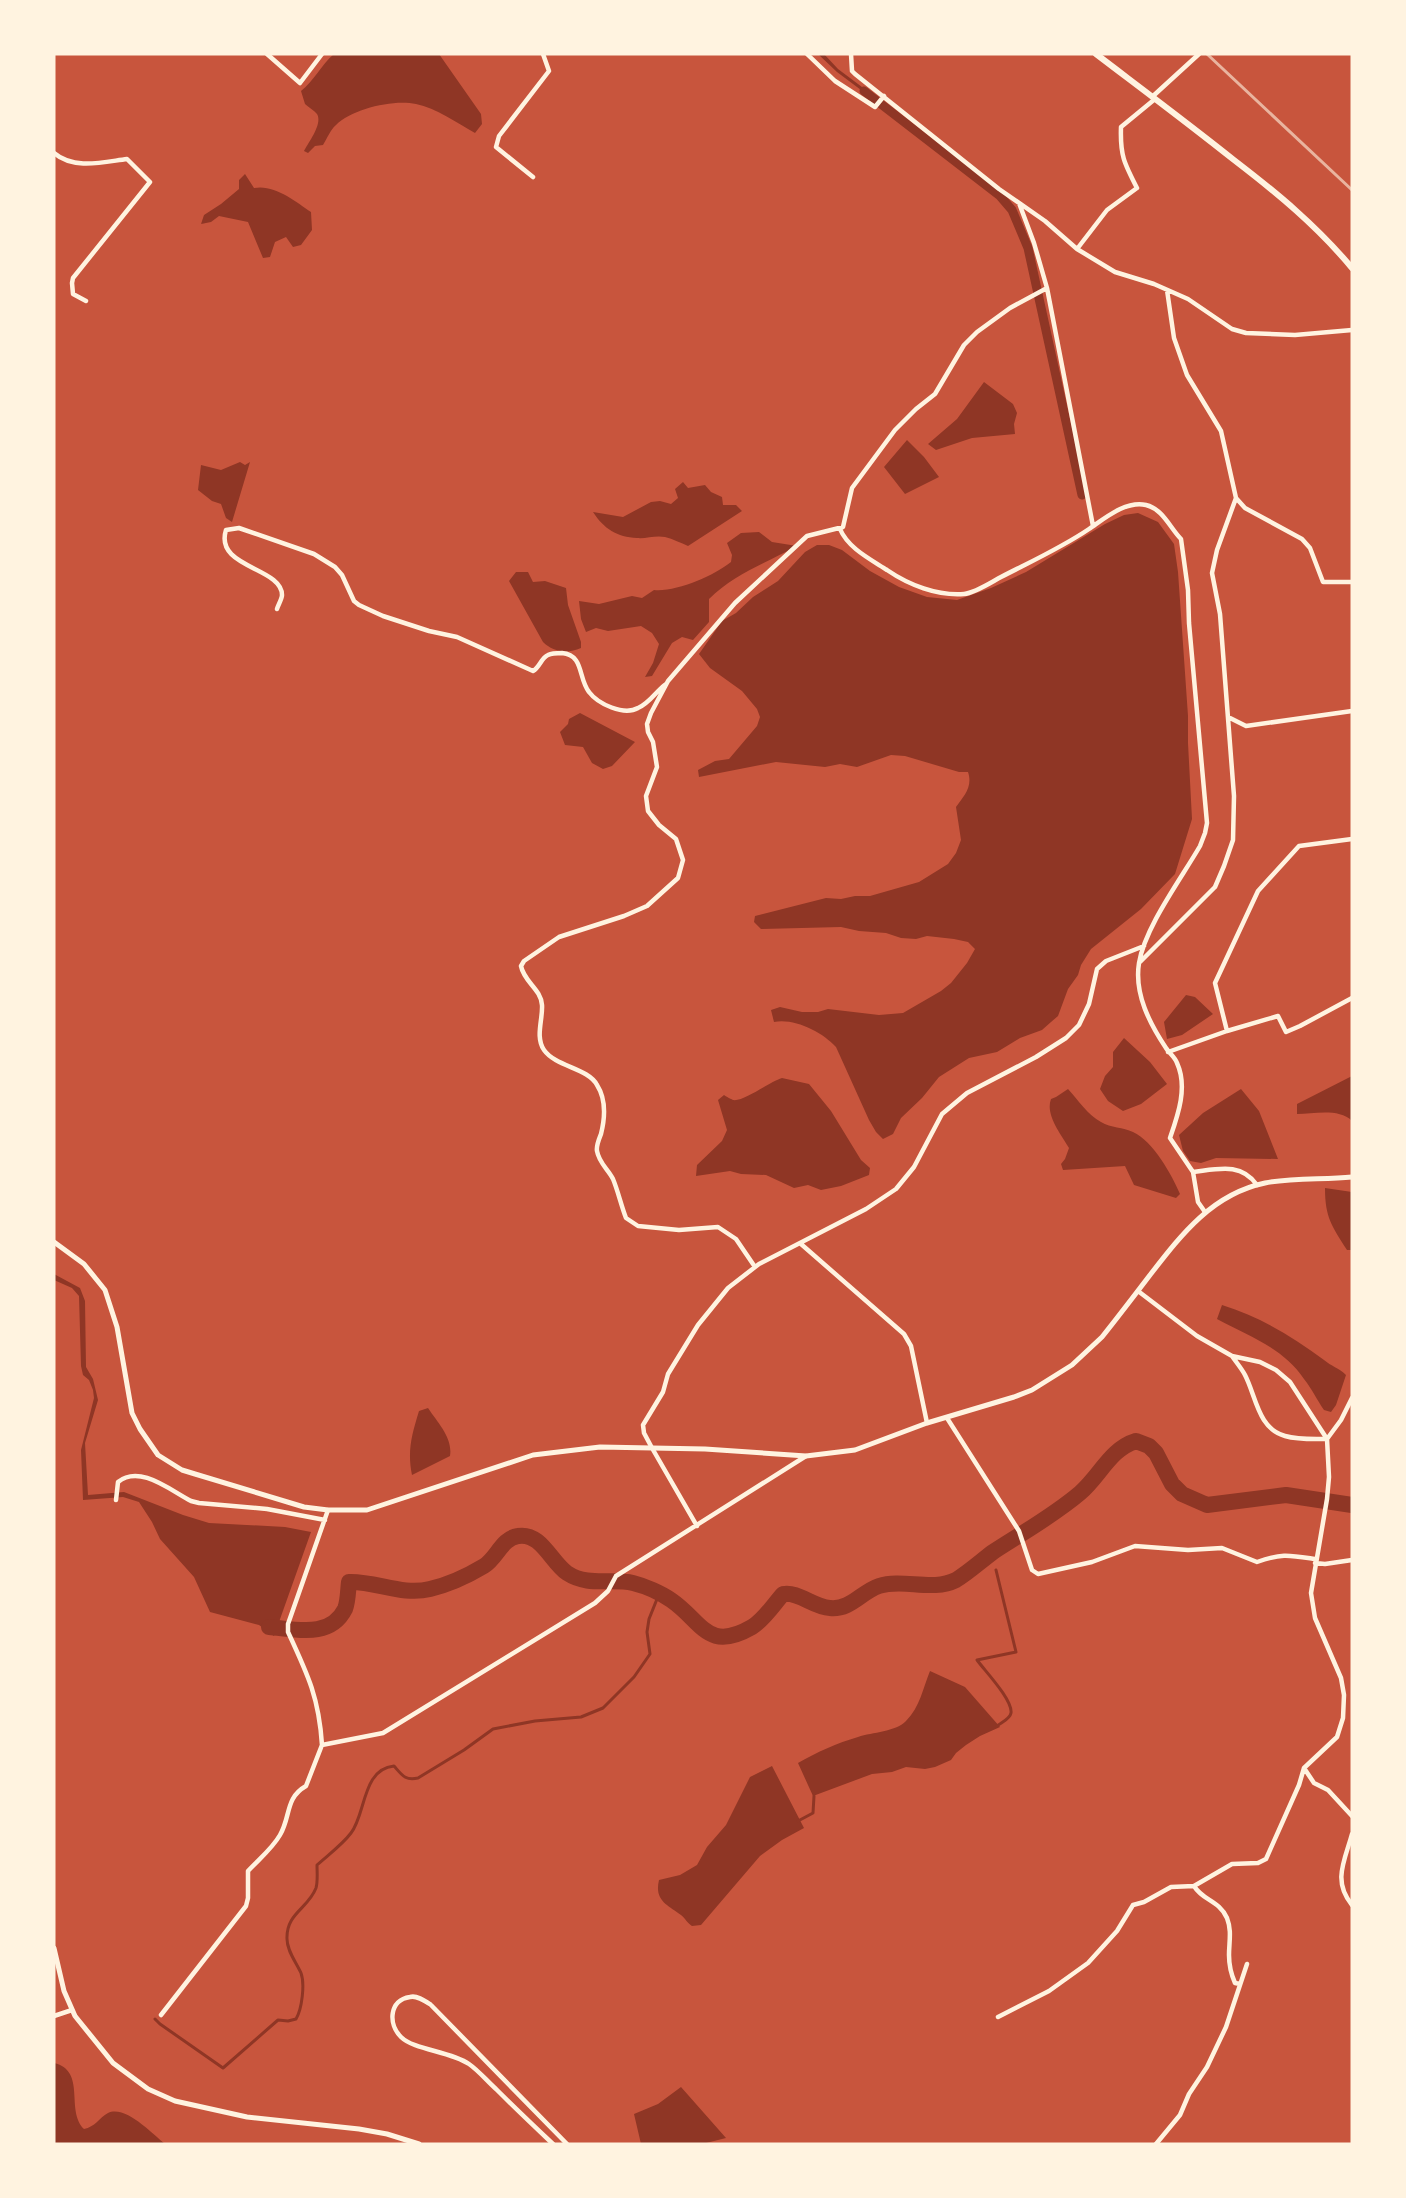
<svg xmlns="http://www.w3.org/2000/svg" width="1406" height="2198" font-family="Commissioner,sans-serif">
  <style>
    .water { fill: #8f3625 }
    .lines { fill: none; stroke-linecap: round; stroke-linejoin: round }
    .stream { stroke: #8f3625; stroke-width: 3 }
    .canal { stroke: #8f3625; stroke-width: 9 }
    .river { stroke: #8f3625; stroke-width: 16 }
    .minor { stroke: #fff3e0; stroke-width: 4.5 }
    .tertiary { stroke: #fff3e0; stroke-width: 5 }
    .secondary { stroke: #fff3e0; stroke-width: 6 }
    .rail { stroke: #e9b49f; stroke-width: 3 }
  </style>
  <rect width="100%" height="100%" fill="#c8553d"/>
  <path class="water" d="M334,54h105l42,60 1,10 -7,9c-18,-10 -39,-25 -59,-29 -23,-5 -64,5 -80,21 -6,5 -9,14 -13,20l-8,1 -7,7 -4,-2c4,-8 19,-27 13,-37 -3,-4 -9,-7 -12,-10l-4,-13c13,-10 20,-26 33,-37z
    M818,54h6l14,15 36,27 -1,3 -36,-27z
    M245,174l9,14c20,-4 41,13 57,24l1,18 -11,15 -8,2 -7,-10 -11,5 -5,15 -7,1 -15,-36 -29,-6 -8,6 -10,2 3,-9 17,-11 18,-15v-9z
    M984,382l29,22 4,9 -3,11 1,10 -43,4 -36,12 -8,-6 29,-25z
    M907,440l17,17 15,20 -34,17 -21,-27z
    M240,462l5,3 5,-3 -18,60 -6,-4 -5,-14 -9,-3 -14,-11 3,-25 20,5z
    M683,482l5,6 17,-3 6,7 11,5 1,8h13l6,6 -54,35c-7,-3 -15,-7 -23,-9 -10,-2 -19,2 -28,1 -20,-1 -33,-9 -44,-26l30,5 28,-15 9,-1 11,3 7,-6 -3,-9z
    M1138,513l20,9 16,22 4,28 10,144v27l4,76 -17,55 -34,35 -50,40 -10,16 -3,10 -10,14 -10,27 -7,6 -9,8 -22,8 -23,14 -28,6 -30,19 -17,21 -21,20 -8,16 -10,5 -7,-7 -7,-12 -33,-73c-14,-15 -41,-29 -62,-25l-3,-12 9,-3 22,5h16l10,-3 51,6 24,-2 38,-22 10,-8 16,-20 8,-14 -7,-7 -14,-3 -27,-3 -11,3 -15,-1 -15,-5 -27,-2 -18,-4 -80,2 -7,-7 1,-6 71,-18 15,1 14,-3h15l49,-14 29,-18 8,-11 5,-13 -5,-33c8,-11 17,-20 12,-35h-9l-54,-16 -14,-1 -34,12 -17,-3 -15,3 -49,-5 -77,15 -1,-7 17,-9 14,-2 28,-33 3,-9 -3,-8 -15,-18 -32,-23 -11,-14 23,-33 14,-8 17,-16 25,-16 27,-29 12,-7h12l13,5 28,21 29,16 28,10 30,3 34,-12 35,-16 79,-48 19,-9z
    M759,532l13,10 25,4c-31,17 -63,28 -88,53v23l-16,18 -11,-3 -10,6 -20,33 -7,1 8,-14 6,-19 -7,-11 -11,-7 -33,5 -12,-3 -10,4 -5,-13 -2,-18 20,3 33,-8 10,2 12,-8c23,2 59,-14 77,-28l1,-7 -5,-12 14,-10z
    M516,572h12l5,10 12,-1 21,7 2,17 13,37v6c-14,6 -28,4 -38,-6l-34,-61z
    M580,713l55,29 -23,24 -9,3 -11,-6 -9,-16 -18,-2 -5,-13 8,-8 1,-5z
    M1186,995l9,2 18,17 -31,21 -15,4 -3,-17z
    M1124,1038l26,24 17,22 -26,20 -18,7 -15,-10 -8,-12 5,-13 8,-9v-15z
    M1352,1076v45c-13,-13 -38,-7 -55,-7v-10z
    M782,1078l27,6 22,27 30,49 9,8 -1,7 -28,11 -20,4 -13,-5 -14,3 -28,-13 -25,-1 -11,-3 -34,5 1,-11 25,-24 5,-11 -9,-30 6,-5c1,1 9,5 9,5 11,2 36,-18 49,-22z
    M1068,1089c10,11 20,26 33,33 10,6 22,5 32,10 20,9 39,43 47,62l-4,4 -42,-13 -9,-19 -62,4 -2,-6 4,-5 4,-11c-8,-14 -24,-33 -18,-49l5,-2z
    M1241,1089l18,22 19,48 -62,-1 -15,5 -11,-2 -7,-10 -4,-16 24,-22z
    M1325,1188l27,4v58h-5c-15,-24 -22,-32 -22,-62z
    M54,1274l26,14 5,13 1,66 7,12 5,21 -13,43 3,52 36,-3 59,23 26,8 76,4 26,5 -37,104 -15,-11 -49,-13 -16,-35 -34,-38 -8,-17 -13,-20 -16,-5 -40,3 -2,-50 13,-52 -1,-8 -4,-10 -6,-5 -2,-9 -2,-70 -7,-8 -18,-8z
    M1222,1305c38,12 70,31 102,55 7,6 15,8 22,15l-10,30 -5,7 -7,-2c-7,-10 -12,-21 -20,-31 -21,-31 -55,-43 -87,-60z
    M428,1408c10,15 25,30 22,48l-38,19c-5,-24 0,-41 7,-64z
    M930,1671l35,16 35,40 -20,9 -14,9 -10,8 -5,7 -16,7 -10,2 -19,-2 -14,5 -20,2 -59,22 -15,-33c19,-11 39,-20 60,-26 15,-5 37,-5 48,-16 14,-14 17,-33 24,-50z
    M772,1766l32,62 -22,12 -22,16 -59,69 -9,1c-5,-3 -6,-7 -11,-11 -13,-10 -27,-14 -22,-35l21,-5 17,-10 10,-18 19,-22 24,-48z
    M54,2063c33,8 11,47 30,66 11,-2 15,-11 24,-16 18,-8 44,21 57,31h-111z
    M681,2087l45,51 -24,6h-61l-7,-30 24,-10z"/>
  <g class="lines">
    <path class="stream" d="M992,1553l1,4
      M996,1570l20,82 -39,8c8,11 36,40 34,53 -1,6 -9,9 -14,13
      M798,1821l15,-8 1,-17
      M155,2019l5,5 63,44 55,-48 10,1 8,-2c6,-10 9,-35 5,-46 -5,-11 -14,-22 -14,-34 -1,-26 21,-30 29,-51 2,-7 1,-16 1,-23 11,-10 25,-20 34,-32 15,-19 11,-64 43,-67 8,9 11,15 24,12l46,-28 29,-21 42,-8 46,-4 22,-9 31,-31 16,-23 -3,-22 2,-13 10,-25"/>
    <path class="canal" d="M864,91l136,105 12,14 16,38 54,247"/>
    <path class="river" d="M269,1627c26,2 61,12 76,-18 3,-7 3,-19 4,-27 27,-1 53,14 81,7 17,-4 39,-14 54,-23 13,-8 18,-28 34,-30 23,-4 33,26 49,37 21,14 44,5 66,10 12,3 28,10 38,17 31,21 36,53 81,27 12,-7 22,-23 31,-33 15,-3 30,13 47,14 21,2 31,-16 49,-22 24,-8 53,6 77,-6 13,-8 25,-19 37,-28 29,-19 60,-36 87,-59 20,-17 30,-44 56,-52l13,5 7,7 16,31 10,10 25,11 79,-10 66,10"/>
    <path class="minor" d="M267,54l33,29 22,-29
      M807,54l28,27 40,26 9,-11
      M851,54l1,17 3,3 144,115 46,32 32,28 38,23 39,12 34,15 44,30 14,4 49,2 57,-5
      M1152,97l47,-43
      M54,153c20,17 49,9 73,6l23,23 -77,96 -1,5 1,11 13,7
      M533,177l-37,-30 3,-11 50,-65 -6,-17
      M1019,203l15,40 13,45 46,238
      M1077,249l30,-39 30,-22c-13,-25 -17,-33 -16,-61l34,-28
      M1167,290l7,48 13,37 34,56 15,67 9,10 57,31 8,9 13,34h29
      M840,529c8,19 30,30 47,41 22,15 50,26 77,24 11,-1 26,-11 37,-17 29,-15 60,-29 88,-48 15,-10 37,-29 57,-24 17,4 24,23 35,34l7,51 1,33 18,200 -2,10 -5,13c-19,33 -55,81 -61,117 -5,31 11,61 27,85 3,5 9,9 11,15 11,24 1,52 -7,75l23,34c25,-3 48,-10 64,13
      M277,609c1,-4 5,-10 5,-14 0,-28 -68,-27 -56,-65l13,-2 75,26 21,13 7,8 12,26 5,4 24,11 46,15 28,6 76,34c7,-4 8,-13 15,-16 4,-2 9,-2 14,-2 22,2 16,25 27,39 9,12 35,24 49,16 12,-5 18,-17 28,-24
      M1228,717l18,9 106,-15
      M1140,962l75,-75 9,-21 9,-26 1,-44 -14,-182 -8,-41 5,-23 19,-52
      M1227,1031l-12,-48 43,-92 41,-45 53,-7
      M1168,1052l59,-21 51,-15 8,16 14,-6 52,-28
      M1193,1172l5,30 7,10
      M801,1244l103,90 7,12 16,77
      M755,1267l-19,-28 -18,-12 -39,3 -41,-4 -12,-8c-5,-13 -8,-27 -13,-39 -5,-10 -14,-16 -16,-28 -1,-5 2,-12 4,-17 4,-16 5,-35 -4,-49 -9,-17 -41,-18 -53,-35 -9,-13 -1,-31 -2,-45 -1,-16 -18,-23 -21,-39l3,-5 35,-24 65,-21 23,-10 31,-28 5,-18 -7,-21 -17,-14 -11,-14 -2,-15 11,-29 -4,-25 -5,-10 -1,-8 4,-11 17,-32 67,-78 72,-67 36,-9 9,-39 43,-58 21,-21 19,-15 29,-49 13,-13 33,-24 37,-20
      M1138,1291l59,45 35,20 28,6 16,8 14,12 37,57 2,38 -2,22 -16,94 4,25 26,60 3,17 -1,23 -6,19 -33,31 10,15 14,7 24,26
      M1232,1356c4,6 10,13 13,19 11,21 13,54 40,61 14,4 28,3 42,3
      M947,1418l72,113 13,39 6,4 54,-12 43,-16 53,4 34,-2 35,14c25,-9 32,-7 58,-3
      M1327,1439l14,-19 11,-22
      M116,1500l2,-18c22,-18 53,9 73,19l8,2 68,6 58,11
      M697,1526l-45,-78 -8,-15 -1,-8 20,-33 5,-18 30,-49 30,-37 31,-24 107,-55 30,-20 18,-22 28,-53 25,-21 69,-36 30,-19 13,-13 10,-21 8,-35 9,-8 38,-15
      M1315,1563l10,1 27,-4
      M322,1745c-3,-47 -14,-70 -34,-113v-8l40,-114
      M1352,1834c-7,26 -20,47 0,71
      M1194,1886c9,15 25,14 33,32 5,13 2,24 2,37 0,9 2,19 6,28l5,1
      M161,2015l85,-109 2,-8v-27c11,-12 24,-22 32,-36 11,-19 5,-37 26,-49l16,-41 61,-12 212,-130 13,-12 8,-15 190,-120
      M54,2016l18,-6
      M998,2017l51,-26 39,-28 29,-32 16,-26 11,-3 27,-15 23,-1 38,-22 26,-1 8,-4 33,-74 5,-17
      M553,2144c-19,-18 -38,-36 -57,-55 -9,-8 -17,-18 -27,-25 -19,-13 -55,-14 -68,-27 -13,-13 -12,-37 9,-40 7,-2 15,4 21,8l136,139
      M1156,2144l24,-29 9,-21 18,-27 19,-40 21,-63"/>
    <path class="tertiary" d="M54,1242l30,22 21,26 12,37 15,86 8,16 18,26 24,15 13,4 109,33 24,3h39l166,-55 67,-8 105,2 101,7 49,-6 72,-27 87,-26 18,-7 40,-25 30,-28c16,-20 32,-41 48,-62 31,-40 62,-81 115,-92 29,-6 58,-3 87,-6
      M54,1948l10,43 11,25 38,47 35,26 27,12 72,16 112,12 28,5 32,10"/>
    <path class="secondary" d="M1096,54c46,35 93,70 138,106 43,33 83,66 118,108"/>
    <path class="rail" d="M1207,54l145,136"/>
  </g>
  <rect width="1406" height="2198" fill="none" stroke="#fff3e0" stroke-width="111"/>
</svg>
